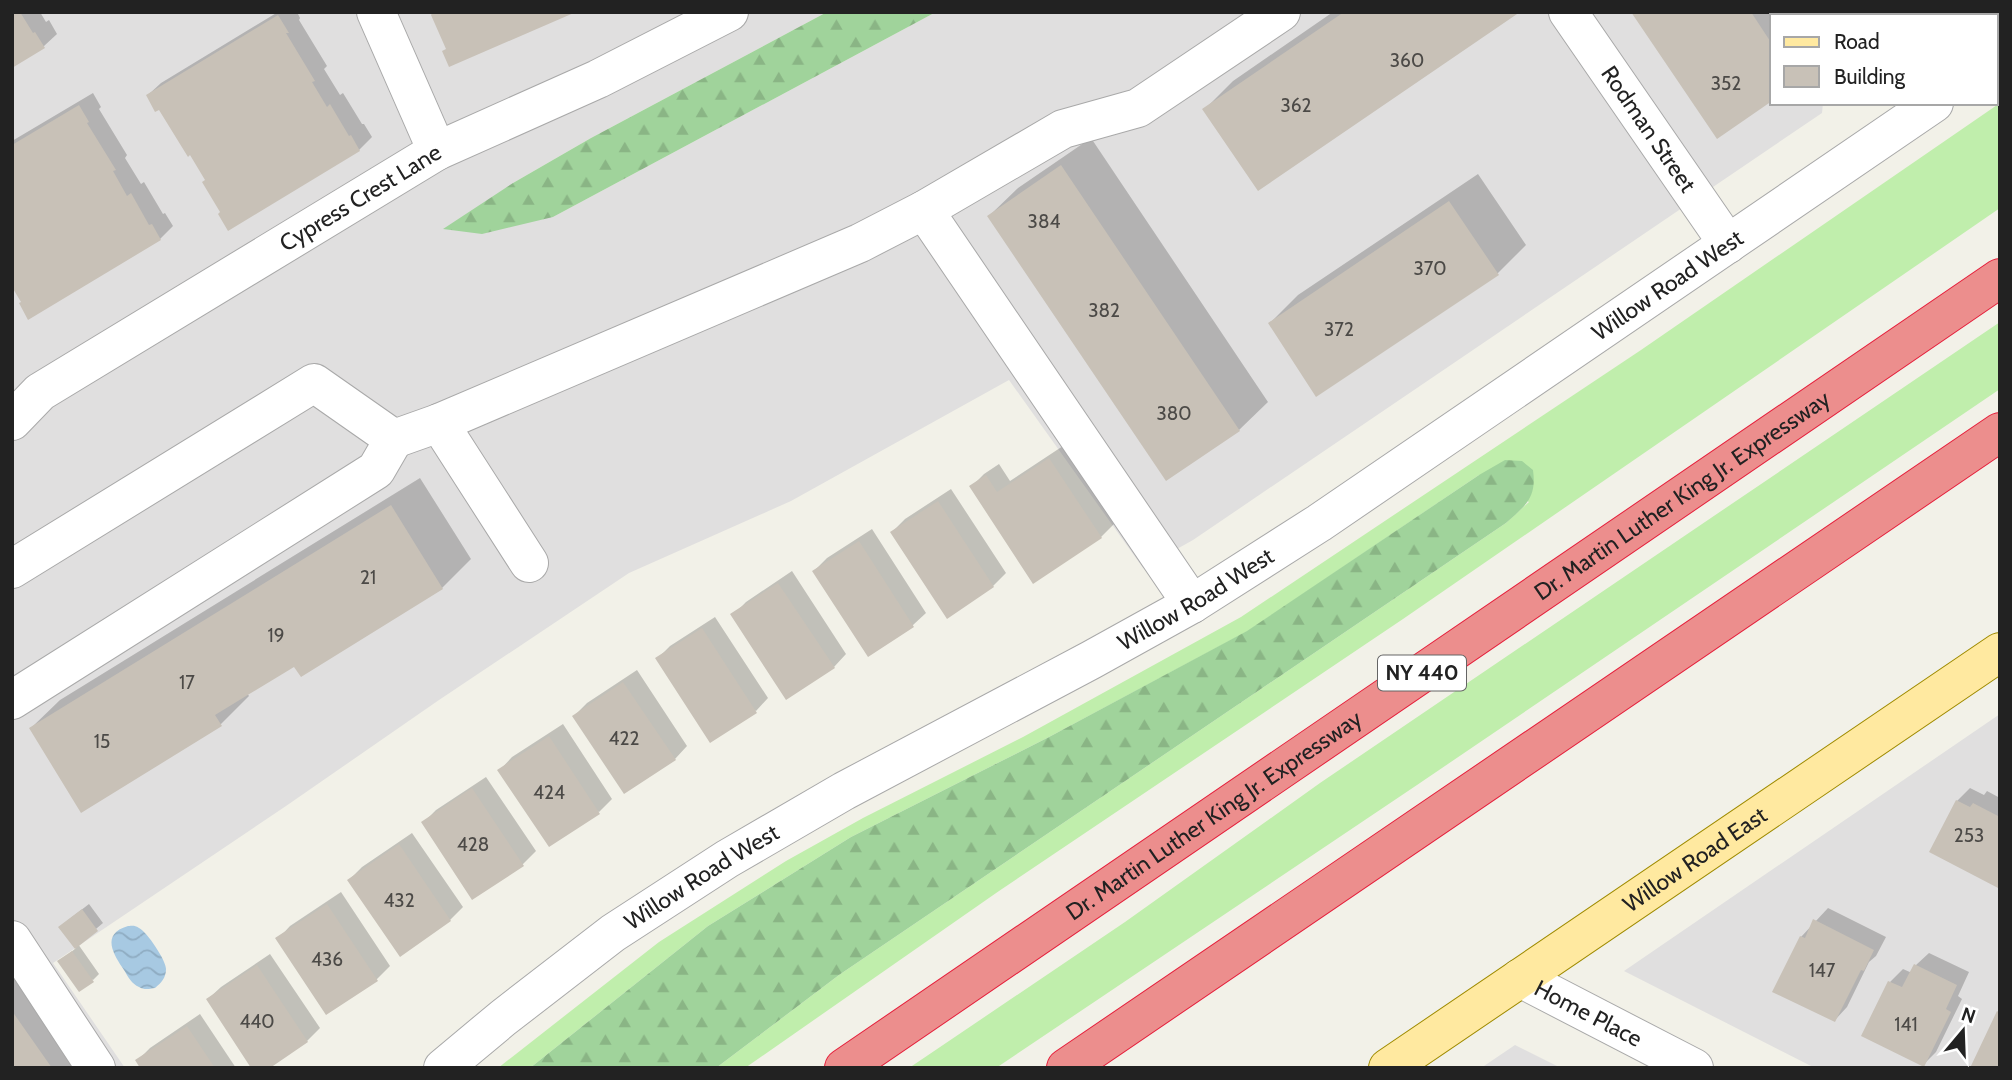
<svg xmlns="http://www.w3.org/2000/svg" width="2012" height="1080" font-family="Cabin,sans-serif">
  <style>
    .residential { fill: #e0dfdf }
    .grass { fill: #c0eeac }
    .forest { fill: url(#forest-firs) }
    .water { fill: url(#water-waves) }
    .shadow { fill: #0003 }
    .building { fill: #c8c1b7 }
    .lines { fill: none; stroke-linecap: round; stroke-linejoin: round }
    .minor-casing { stroke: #a9a9a9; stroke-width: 40 }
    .major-casing { stroke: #9f8b00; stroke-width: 40 }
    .highway-casing { stroke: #e5203c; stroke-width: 40 }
    .minor { stroke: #fff; stroke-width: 38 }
    .major { stroke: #ffe9a0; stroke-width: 38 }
    .highway { stroke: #ec8e8d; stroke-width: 38 }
    .labels { text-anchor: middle; stroke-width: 5; stroke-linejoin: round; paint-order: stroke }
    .number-label { font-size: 19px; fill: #4c4a47 }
    .shield { fill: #fff; stroke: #646464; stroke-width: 2 }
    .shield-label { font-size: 21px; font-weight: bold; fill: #222 }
    .street-label { font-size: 23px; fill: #222; stroke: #fff }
  </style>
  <defs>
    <pattern id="forest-firs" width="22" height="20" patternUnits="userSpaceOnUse" patternTransform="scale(1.75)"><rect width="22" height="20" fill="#a0d39b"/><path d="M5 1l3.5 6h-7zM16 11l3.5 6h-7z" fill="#8ab585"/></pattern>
    <pattern id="water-waves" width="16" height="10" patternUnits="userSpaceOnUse" patternTransform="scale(1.75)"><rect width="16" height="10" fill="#a7c9e2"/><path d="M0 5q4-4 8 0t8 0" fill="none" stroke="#8facc2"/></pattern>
  </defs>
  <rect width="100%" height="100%" fill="#f2f1e8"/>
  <path class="residential" d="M12,12h815l-236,126 -78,45 40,34 383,-205h933l2,4h-99v87h51l-1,10 -629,427 -50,28 -134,-188 -218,121 -162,72 -190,127 -153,106 -233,157 72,105h-113z
    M2000,714v354h-185l-191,-97z
    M1515,1045l46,23h-80z"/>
  <path class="grass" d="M2000,103v105l-597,411 -404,272 -254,177h-29l123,-93 667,-452 23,-21 -50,-27 -231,156 -199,106 -198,100 -143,89 -178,142h-32l161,-126 127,-81 77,-43 160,-81 218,-120 400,-267z
    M2000,322v67l-583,396 -421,283h-87l216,-146 195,-139z"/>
  <path class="forest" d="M827,12h109l-383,205 -71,17 -39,-5 70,-46 78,-45z
    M1505,460l17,1 11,9c4,28 -8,36 -27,53l-667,452 -123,93h-186l178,-142 143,-89 198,-100 198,-106 232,-156z"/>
  <path class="water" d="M128,926c5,0 6,-1 11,2 8,4 27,32 27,41 0,9 -5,14 -11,19 -6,1 -11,2 -16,-1 -7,-3 -11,-10 -15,-17 -10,-15 -24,-36 4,-44z"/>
  <path class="shadow" d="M12,12h28l6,10 3,-2 8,14 -13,12 -32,20z
    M278,12h19l3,6 -1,2 28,46 -3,3 16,26 3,-2 19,31h2l8,13 -13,13 -137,62 -15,-32 -47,-72 -12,-13 13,-12z
    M1333,12h184l-312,97 28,-28z
    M1633,12h165l2,4h-28v83l-55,37z
    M93,93l8,14 -2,2 28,46 -2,3 16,26 3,-2 19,32 2,-1 8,13 -13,13 -137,62 -11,-17v-143z
    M1091,138l177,264 -29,28 -250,-214 29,-28z
    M1478,174l48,71 -28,28 -228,50 28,-28z
    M1063,446l51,78 -13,13 -68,44 -62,-94 13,-13 15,-10 11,17z
    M420,478l51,81 -29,29 -148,76 -47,29 2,3 -28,28 -190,4 29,-28z
    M951,489l55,84 -13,13 -101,-54 13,-13z
    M872,529l54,84 -13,12 -45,29 -54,-83 13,-13z
    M792,571l54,83 -12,13 -101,-52 13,-13z
    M715,617l53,81 -12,13 -98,-53 12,-12z
    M637,670l50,76 -12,13 -101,-43 13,-13z
    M563,724l49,75 -13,13 -99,-42 12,-13z
    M486,777l50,74 -13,13 -50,34 -50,-75 13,-13z
    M1970,788l14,7 3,-4 13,7v89l-43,-86z
    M412,833l51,74 -13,13 -101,-40 13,-13z
    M341,892l49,74 -13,13 -50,34 -49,-74 12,-13z
    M89,904l14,19 -25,21 21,30 -6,6 -34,-18 17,-14 -9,-27z
    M1828,908l58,29 -10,19 -7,6 -22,45 -12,13 -34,-83z
    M12,942l88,126h-88z
    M1929,953l40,19 -11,24 4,3 -26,53 -13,13 -33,-83 13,-13 9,4 4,-8z
    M270,954l50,74 -13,13 -99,-42 13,-12z
    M200,1014l36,54h-94l-5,-7 13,-13z"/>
  <path class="building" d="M12,12h8l13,21 2,-1 10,16 -33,20z
    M433,12h143l-127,55 -7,-16 4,-2 -15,-34z
    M1344,12h176l-262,179 -56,-82z
    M1631,12h120l21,32v57l-55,38z
    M278,15l11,18h-3l29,48 -3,1 15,25 3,-3 19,32 2,-1 9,16 -132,80 -10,-17 2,-2 -18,-30 3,-2 -15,-25 -2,2 -29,-47 -4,2 -9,-17z
    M79,105l10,17 -2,1 29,47 -3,1 14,25 4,-3 18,32 3,-1 9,16 -133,80 -9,-17 2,-1 -9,-15v-142z
    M1061,165l179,266 -74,50 -179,-265z
    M1449,201l50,74 -183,122 -48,-74z
    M1049,458l53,80 -69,46 -64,-98 17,-11 11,17z
    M938,501l56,86 -47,32 -57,-87z
    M391,505l52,84 -142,88 -7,-10 -43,26 -36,22 7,11 -141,87 -52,-85z
    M859,541l55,86 -46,30 -56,-86z
    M778,583l57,85 -49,32 -56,-86z
    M702,628l55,85 -47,30 -55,-85z
    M623,682l53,78 -52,34 -52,-78z
    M549,736l51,78 -51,33 -52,-77z
    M472,788l52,78 -52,34 -51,-78z
    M1956,800l14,7 3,-4 27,14v72l-71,-37z
    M399,844l52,77 -51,36 -53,-77z
    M327,904l51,77 -52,34 -51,-77z
    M82,909l16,22 -23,18 -17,-22z
    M1813,919l61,31 -10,21 -3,-1 -26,52 -63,-30 28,-56 5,2z
    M72,951l22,31 -15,10 -22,-31z
    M1914,964l43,21 -11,24 5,3 -27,55 -63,-31 27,-55 14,6z
    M257,965l51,77 -38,26h-19l-45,-69z
    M12,1011l40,57h-40z
    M1997,1011l3,2v55h-30z
    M187,1026l28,42h-75l-5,-8z"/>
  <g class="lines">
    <defs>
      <g id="minor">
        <path d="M376,12l61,139"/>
        <path id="s1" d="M1568,12l160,232"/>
        <path d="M1836,12l2,4"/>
        <path d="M1996,61l4,-3"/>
        <path d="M924,210l268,394"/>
        <path id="s2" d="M12,421l28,-29 397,-241 161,-72 131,-67"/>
        <path d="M439,423l90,140"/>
        <path d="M12,569l302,-186 80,56 45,-16 421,-180 64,-33 139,-81 75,-21 143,-96"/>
        <path d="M12,700l364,-230 18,-31"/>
        <path d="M12,940l84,128"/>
        <path id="s3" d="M1520,978l174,90"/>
        <path id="s4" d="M443,1068l60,-50 110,-85 114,-74 117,-68 247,-131 101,-56 127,-81 615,-420"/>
      </g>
      <g id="major">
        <path id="s5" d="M1388,1068l612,-416"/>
      </g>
      <g id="highway">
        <path id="s6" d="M844,1068l1156,-790"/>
        <path d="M1066,1068l934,-636"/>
      </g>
    </defs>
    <use href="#minor" class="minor-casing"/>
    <use href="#major" class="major-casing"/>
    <use href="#highway" class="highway-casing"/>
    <use href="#minor" class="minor"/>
    <use href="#major" class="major"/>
    <use href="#highway" class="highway"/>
  </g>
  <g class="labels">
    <g class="number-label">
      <text x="1407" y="67">360</text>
      <text x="1726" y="90">352</text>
      <text x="1296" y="112">362</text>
      <text x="1044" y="228">384</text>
      <text x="1430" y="275">370</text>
      <text x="1104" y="317">382</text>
      <text x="1339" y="336">372</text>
      <text x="1174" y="420">380</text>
      <text x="368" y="584">21</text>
      <text x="276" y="642">19</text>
      <text x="187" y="689">17</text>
      <text x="624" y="745">422</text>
      <text x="102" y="748">15</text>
      <text x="549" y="799">424</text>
      <text x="1969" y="842">253</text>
      <text x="473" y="851">428</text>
      <text x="399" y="907">432</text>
      <text x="327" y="966">436</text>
      <text x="1822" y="977">147</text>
      <text x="257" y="1028">440</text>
      <text x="1906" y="1031">141</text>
    </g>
    <rect class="shield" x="1378" y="655.5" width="88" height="35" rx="5"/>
    <g class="shield-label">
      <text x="1422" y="680">NY 440</text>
    </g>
    <g class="street-label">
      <text dy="8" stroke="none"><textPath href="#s1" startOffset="142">Rodman Street</textPath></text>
      <text dy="8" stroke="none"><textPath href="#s2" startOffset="415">Cypress Crest Lane</textPath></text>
      <text dy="8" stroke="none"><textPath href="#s4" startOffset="1456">Willow Road West</textPath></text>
      <text dy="8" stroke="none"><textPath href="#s6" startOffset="1015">Dr. Martin Luther King Jr. Expressway</textPath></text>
      <text dy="8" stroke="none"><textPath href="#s4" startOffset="889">Willow Road West</textPath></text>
      <text dy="8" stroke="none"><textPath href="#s6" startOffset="448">Dr. Martin Luther King Jr. Expressway</textPath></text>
      <text dy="8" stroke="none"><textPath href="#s5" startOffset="371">Willow Road East</textPath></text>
      <text dy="8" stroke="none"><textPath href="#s4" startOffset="322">Willow Road West</textPath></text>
      <text dy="8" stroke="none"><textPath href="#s3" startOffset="77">Home Place</textPath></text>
    </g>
  </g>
  <rect width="2012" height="1080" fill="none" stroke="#222222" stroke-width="28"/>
  <rect x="1770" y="14" width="228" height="91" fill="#ffffff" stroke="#a7a7a7" stroke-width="2"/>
  <rect x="1784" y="37" width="35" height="10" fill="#ffe9a0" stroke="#a7a7a7" stroke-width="2"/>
  <text x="1834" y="49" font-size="21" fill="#222222">Road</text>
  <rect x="1784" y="66" width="35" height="21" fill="#c8c1b7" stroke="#a7a7a7" stroke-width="2"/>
  <text x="1834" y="84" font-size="21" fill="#222222">Building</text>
  <g transform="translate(1963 1031) rotate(19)" stroke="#ffffff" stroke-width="5" paint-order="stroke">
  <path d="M0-5L12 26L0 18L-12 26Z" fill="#222222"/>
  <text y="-10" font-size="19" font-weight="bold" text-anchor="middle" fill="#222222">N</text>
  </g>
</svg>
